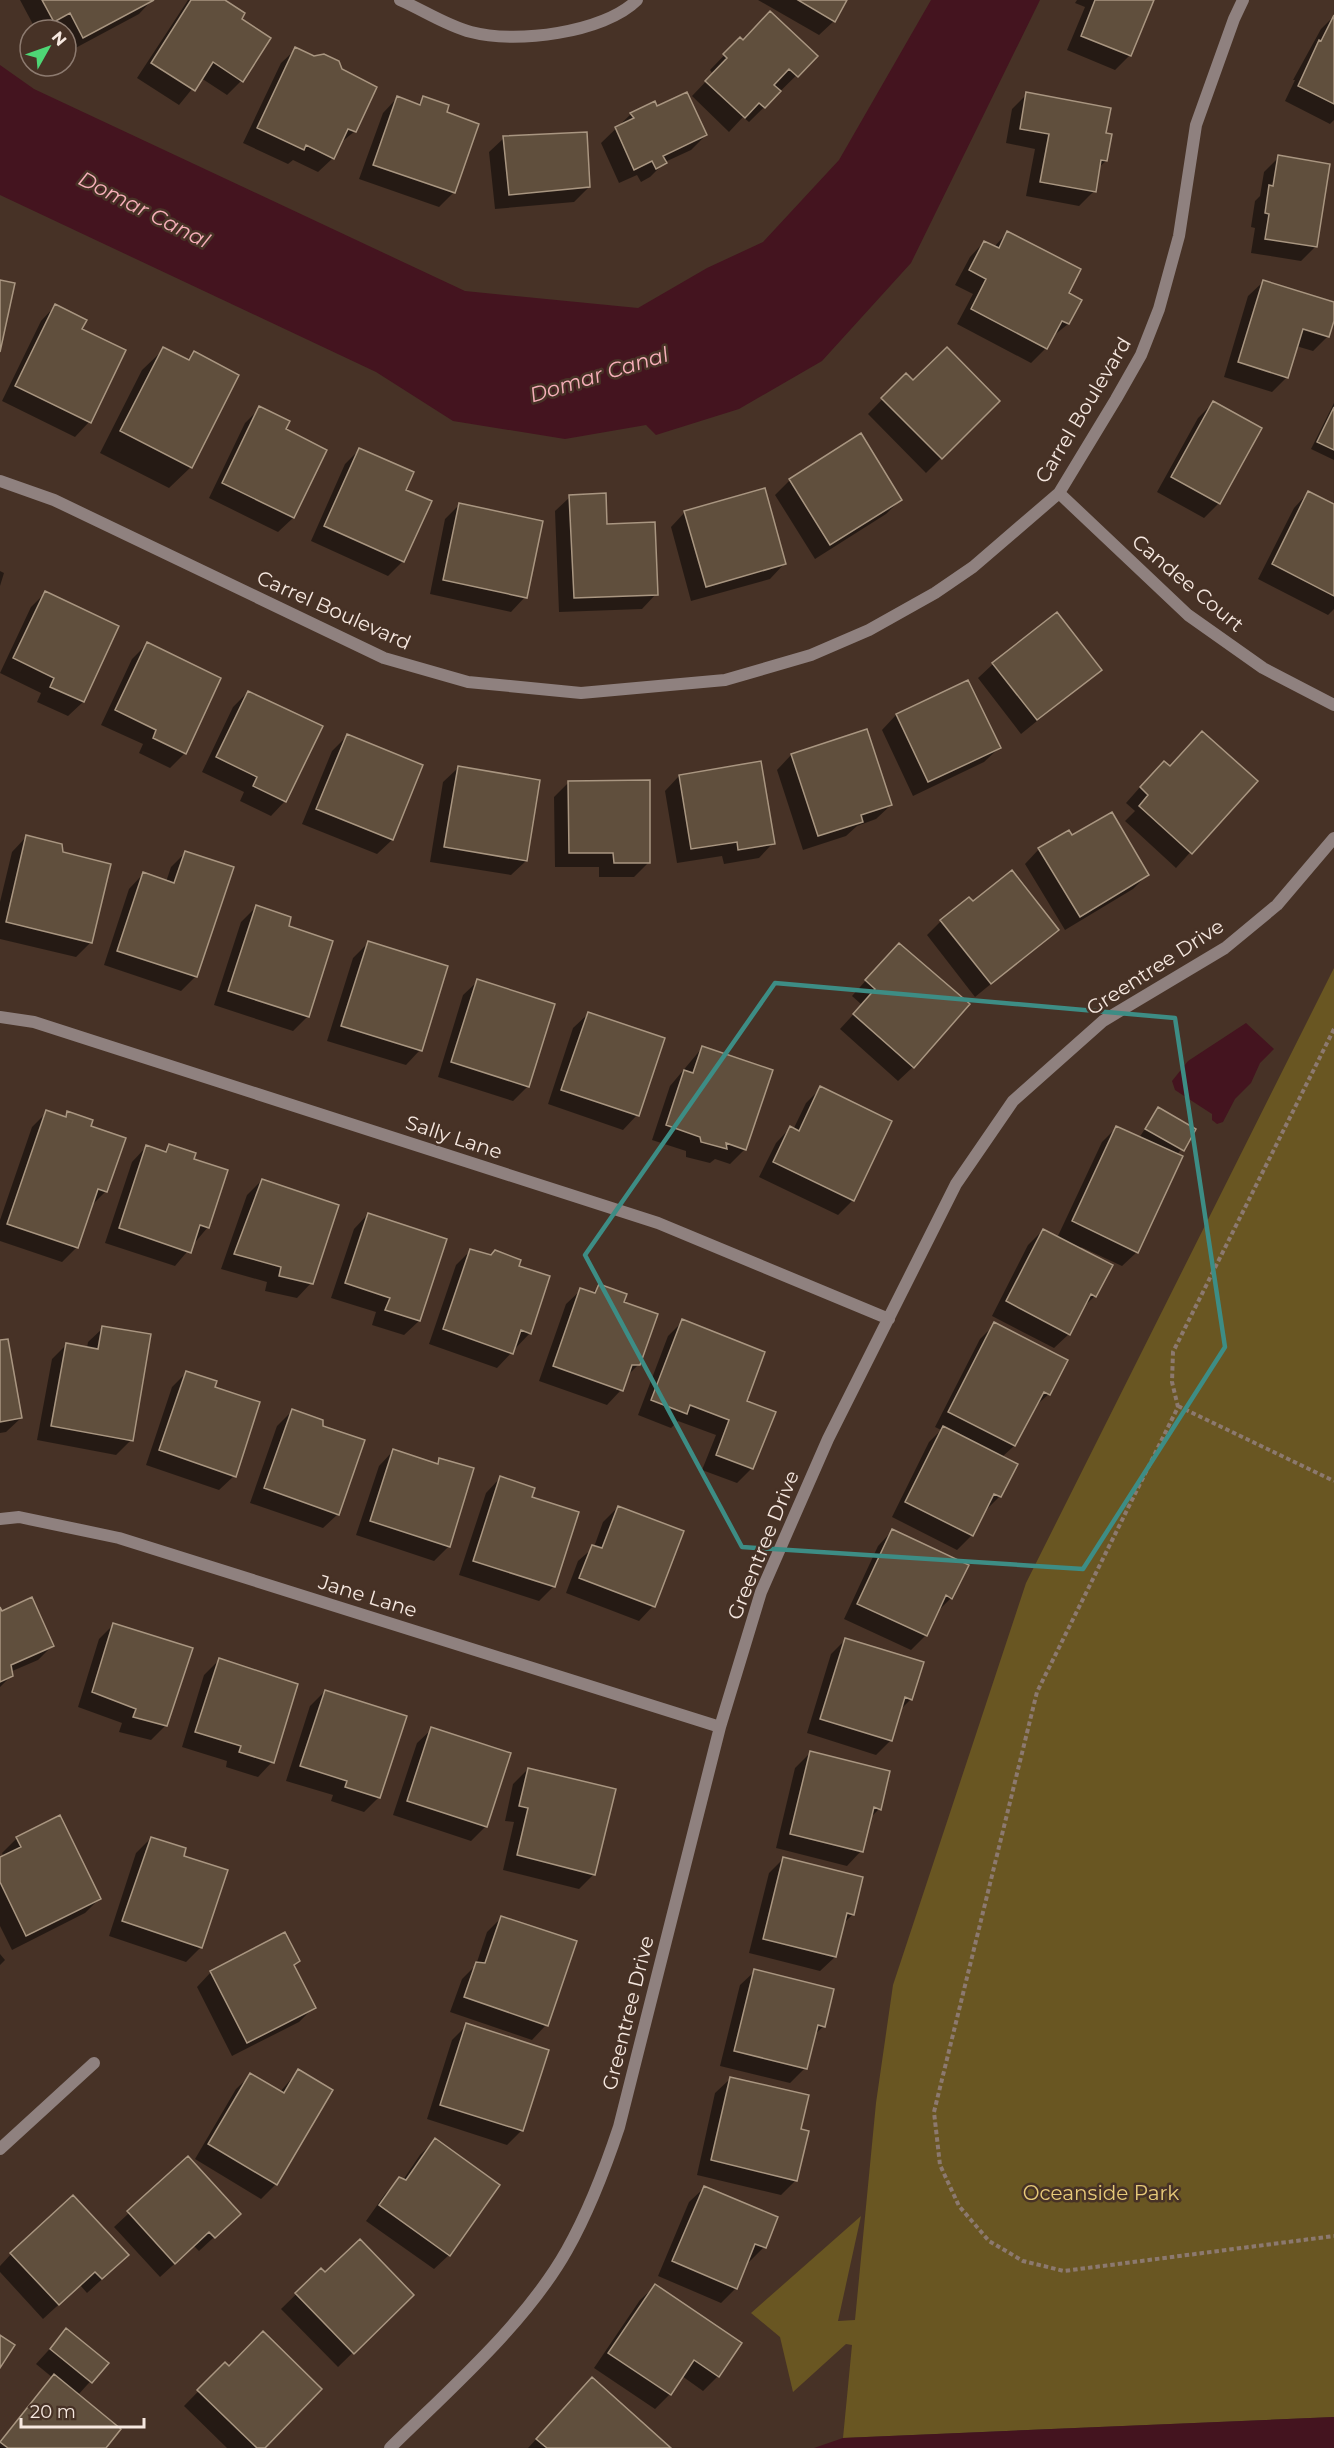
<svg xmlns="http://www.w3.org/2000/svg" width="1334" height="2448" font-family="Montserrat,sans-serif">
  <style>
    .green { fill: #695622 }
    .water { fill: #44141f }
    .shadow { fill: #0007 }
    .building { fill: #604f3d; stroke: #a99681; stroke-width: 1.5 }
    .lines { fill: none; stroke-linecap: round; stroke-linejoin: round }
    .path { stroke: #8c796f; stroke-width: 4; stroke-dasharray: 4.5 3; stroke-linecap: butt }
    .street { stroke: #8f817f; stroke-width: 12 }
    .marked { fill: none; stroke: #3d8d85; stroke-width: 4.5; stroke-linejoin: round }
    .labels { text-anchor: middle; stroke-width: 5; stroke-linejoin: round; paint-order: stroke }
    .street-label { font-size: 20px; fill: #f6e8e0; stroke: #473226 }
    .park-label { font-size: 20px; fill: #e7c979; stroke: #473226 }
    .water-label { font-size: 21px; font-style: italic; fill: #f6afb9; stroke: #473226 }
  </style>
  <rect width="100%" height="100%" fill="#473226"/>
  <path class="green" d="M1334,968v1449l-491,21 9,-93 -6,-1 -53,48 -13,-55 -29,-24 110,-97 -23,105 17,-1 21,-217 17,-118 133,-402z"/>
  <path class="water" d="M931,0h109l-129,263 -89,98 -83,48 -83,26 -10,-10 -81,14 -112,-18 -77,-49 -376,-177v-130l34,24 431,202 173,17 69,-40 56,-26 76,-82z
    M1246,1023l28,26 -14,14 -9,20 -16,16 -12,23 -6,2 -5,-4v-6l-37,-24 -3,-9 16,-20z
    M1334,2417v31h-520l29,-10z"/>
  <path class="shadow" d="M20,0h132l-13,14 -71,38 -2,-22h-10l-1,-3 -6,3h-13z
    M188,0h34l17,19 2,62 -14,14 -26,-17 -22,27 -42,-27z
    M758,0h88l-12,21 -15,14z
    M1077,0h76l-23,55 -15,15 -48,-20 18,-43 -10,-4z
    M1334,16v104l-4,4 -45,-23 10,-21h-2l28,-51z
    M740,39l76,17 -67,66 -6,-5 -14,15 -37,-36 21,-22 -3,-4z
    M296,49l59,82 -17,14 -5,13 -15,14 -25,-12 -5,4 -45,-21 38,-80z
    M1027,94l77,41 2,26 -8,7 -4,23 -15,15 -53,-10 9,-47 -29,-6 6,-34z
    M397,98l20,7 7,-7 21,15 9,79 -15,15 -80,-28 24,-66z
    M656,108l50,27 -15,15 -26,12 -15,15 -9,5 -4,-7 -18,8 -18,-40 30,-29z
    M504,138l85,49 -15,15 -79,7 -6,-57z
    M1279,157l37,89 -15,15 -50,-8 4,-25 -4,-1 4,-26 5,-5 4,-24z
    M1007,233l60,60 1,31 -16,13 -6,11 -15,15 -74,-39 16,-30 -18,-9 15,-28 14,-15 10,5z
    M1263,282l71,21v13l-6,20 -15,15 -17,-5 -9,31 -15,15 -48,-15 24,-81z
    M55,306l25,24 9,92 -14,15 -73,-36 39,-80z
    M164,349l22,12 8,-8 -3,114 -22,21 -69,-35 42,-83z
    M906,375l7,8 85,18 -72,72 -58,-59z
    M1213,403l6,100 -15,15 -47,-26 41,-74z
    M1334,403v57l-23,-11z
    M260,408l24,22 41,21 -32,67 -15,14 -69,-34 36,-75z
    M359,450l45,40 -1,71 -15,15 -77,-35 34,-77z
    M790,480l110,20 -14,14 -71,45 -40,-64z
    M1308,493l26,13v103l-6,6 -70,-36 36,-71z
    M570,497l36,29 50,68 -14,15 -83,3 -4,-101z
    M460,504l65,93 -14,15 -81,-18 15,-75z
    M685,512l99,52 -14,15 -79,22 -20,-74z
    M0,571l4,2 -4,13z
    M45,593l72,34 -34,75 -15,14 -31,-14 4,-9 -41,-20 31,-66z
    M147,644l38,109 -15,15 -31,-15 4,-9 -42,-19 31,-66z
    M993,664l107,6 -79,64 -43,-56z
    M968,682l31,66 -15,14 -71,34 -31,-66 14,-15z
    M248,692l37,109 -14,15 -31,-15 4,-9 -42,-20 31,-65z
    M347,736l74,30 -29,74 -15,14 -75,-30 30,-73z
    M791,755l100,50 -15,14 -19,7 -11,10 -43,14 -26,-80z
    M1169,767l86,14 -79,87 -51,-47 10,-10 -9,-8 23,-26z
    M458,768l68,93 -15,14 -81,-13 13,-80z
    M679,776l94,67 -14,15 -35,6 -2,-8 -45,7 -12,-72z
    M568,783l81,79 -15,15h-35v-10h-44l-1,-70z
    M26,837l35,16 48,12 -19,78 -14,14 -76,-18v-37l12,-50z
    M1072,837l76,37 -15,15 -68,41 -40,-66 14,-15z
    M186,852l10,124 -15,15 -77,-26 25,-76 14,-15 23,8 5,-15z
    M973,903l84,27 -82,67 -48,-62 14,-14z
    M256,907l31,20 21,89 -15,15 -79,-26 27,-83z
    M368,943l52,107 -14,15 -79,-24 26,-83z
    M885,959l28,108 -15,14 -58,-52 22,-24 -10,-9z
    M478,981l50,105 -15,15 -75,-24 25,-82z
    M588,1014l49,101 -14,15 -75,-26 25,-76z
    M702,1048l43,101 -15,15 -15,-5 -5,4 -24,-6v-6l-34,-11 18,-54z
    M821,1088l69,34 -37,78 -15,15 -79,-38 17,-34 14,-15 3,2 13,-27z
    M1158,1109l36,21 -17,25 -40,97 -15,14 -41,-19 14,49 -14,13 -12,25 -15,14 -62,-32 36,-71 15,-15 14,8 45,-96 14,-14 23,10z
    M47,1112l16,6 5,-5 21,14 17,64 -15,15 -14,41 -15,15 -62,-21v-21l32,-93z
    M169,1146l23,14 16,67 -33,39 -70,-23 27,-81 14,-15 17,5z
    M262,1180l49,103 -14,15 -32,-7 2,-9 -46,-13 26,-74z
    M368,1214l51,107 -15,14 -32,-10 4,-13 -45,-14 23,-69z
    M471,1250l46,17 13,66 -33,35 -68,-24 27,-79z
    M599,1286l23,16 17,62 -13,13 -5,13 -14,15 -68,-24 27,-77 15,-14 10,4z
    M683,1321l62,80 7,67 -15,15 -35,-13 14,-35 -38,-14 -7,7 -33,-13 30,-79z
    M995,1324l54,70 -16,14 -19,38 -12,11 -2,39 -15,15 -13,24 -15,15 -65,-33 37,-75 12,-12 -6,-3 45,-88z
    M103,1328l28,112 -15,15 -79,-15 15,-81 14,-14 21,3 1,-6z
    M0,1342l21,76 -15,14 -6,1z
    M186,1373l27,15 21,88 -15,14 -73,-25 26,-78z
    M292,1411l46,103 -15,14 -73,-25 27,-77z
    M393,1451l42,14 5,-5 9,86 -15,15 -78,-26 23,-69z
    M500,1478l30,20 47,15 -24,74 -14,14 -80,-26 27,-82z
    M618,1507l35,99 -14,15 -73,-28 12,-32 16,-14 9,-25z
    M892,1531l59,67 -15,15 -10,22 -15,15 -67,-31 34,-73z
    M0,1611l53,34 -15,15 -28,12 1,4 -11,11z
    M114,1624l77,25 -26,77 -14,14 -32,-8 3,-9 -44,-16 21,-68z
    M846,1639l65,60 -11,11 -10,31 -14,14 -69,-22 24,-79z
    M219,1660l53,102 -14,15 -32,-10 1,-6 -45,-14 22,-72z
    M325,1691l54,106 -15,15 -33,-11 2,-6 -47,-14 24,-75z
    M432,1729l54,97 -15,15 -78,-26 24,-72z
    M810,1753l69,56 -10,10 -8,32 -14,15 -71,-18 19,-80z
    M528,1769l66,105 -15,15 -76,-19 11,-48 -9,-1 8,-37z
    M17,1838l82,61 -14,14 -73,37 -12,-24v-67l4,-2 -2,-4z
    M151,1838l32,19 18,90 -15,15 -77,-26 27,-83z
    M784,1858l69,56 -11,11 -7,32 -15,14 -71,-18 20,-80z
    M502,1917l44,108 -14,15 -82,-28 12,-33 14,-14 11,-33z
    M0,1954l5,6 -5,5z
    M298,1961l-5,5 21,41 -15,15 -67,34 -35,-69 14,-15z
    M755,1971l69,55 -11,10 -8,32 -15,15 -70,-17 20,-81z
    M467,2025l55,105 -15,15 -80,-26 25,-79z
    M298,2071l-22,113 -15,15 -66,-40 41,-70 15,-14 29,17z
    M730,2079l69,51 -3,50 -15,15 -84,-20 18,-82z
    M435,2140l14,115 -15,14 -68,-48 19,-27 15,-15 3,1 17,-25z
    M188,2158l36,70 -25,23 -5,-5 -34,31 -46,-50z
    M704,2188l60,59 -15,15 -2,-1 -11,27 -15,15 -63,-27 31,-74z
    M11,2254l101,16 -25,23 -7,-8 -37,34 -43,-47v-6z
    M321,2270l4,4 87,21 -74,72 -57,-58z
    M655,2286l85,57 -22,33 -15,15 -21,-15 -12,18 -15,15 -61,-41 46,-68z
    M67,2330l40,33 -29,32 26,53h-104v-7l53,-63 -17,-14z
    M225,2364l38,84h-36l-43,-42z
    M592,2379l76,69h-140z"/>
  <path class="building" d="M42,0h112l-71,38 -13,-25 -16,9z
    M191,0h34l20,13 -3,6 29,19 -28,44 -30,-20 -18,29 -44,-28z
    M798,0h49l-12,22z
    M1095,0h59l-23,56 -50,-20z
    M770,11l48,45 -20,21 -9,-8 -15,16 7,6 -16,17 -6,-5 -14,15 -40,-37 22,-23 -4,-4 17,-17 3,3z
    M1334,15v89l-36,-18 21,-46 2,1z
    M295,47l19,9 10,-2 15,7 3,8 35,18 -21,45 -8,-3 -14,30 -28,-14 -2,5 -47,-22z
    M687,92l20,43 -44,21 4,7 -11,6 -4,-8 -18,9 -19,-43 19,-9 -4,-5 25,-12 2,5z
    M1026,92l85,16 -5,25 6,1 -5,27 -6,-1 -5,32 -56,-10 9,-48 -29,-5z
    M397,96l23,9 3,-9 26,9 -2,7 32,12 -24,69 -82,-28z
    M587,132l3,55 -81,8 -6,-59z
    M1278,155l52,9 -13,83 -52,-8 4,-25 -4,-1 4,-28 4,1z
    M1007,231l74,38 -12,24 13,7 -13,24 -7,-3 -15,28 -76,-40 15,-30 -17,-9 15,-29 15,7z
    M0,280l15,3 -15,69z
    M1263,280l71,22v19l-5,16 -26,-8 -15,49 -50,-16z
    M55,304l32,16 -5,9 44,21 -35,73 -76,-37z
    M163,347l26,13 5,-9 45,24 -47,93 -72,-37z
    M947,347l53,54 -58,58 -61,-61 25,-25 7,7z
    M1213,401l49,27 -42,76 -49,-27z
    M259,406l31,15 -4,8 41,21 -33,68 -72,-35z
    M1334,407v43l-17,-8z
    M861,433l41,67 -72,45 -41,-66z
    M359,448l55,24 -8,18 26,11 -28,61 -80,-36z
    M765,488l21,76 -80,23 -22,-76z
    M1308,491l26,13v92l-62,-32z
    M606,493l1,31 48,-2 3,73 -84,3 -5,-103z
    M459,503l84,18 -16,77 -84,-18z
    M45,591l74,35 -35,76 -34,-15 4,-9 -41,-20z
    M1057,612l45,58 -65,50 -45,-57z
    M147,642l74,36 -35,76 -33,-16 3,-8 -41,-20z
    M968,680l33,68 -73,34 -32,-68z
    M248,691l75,35 -37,76 -33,-16 4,-9 -41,-20z
    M867,729l25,76 -31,10 2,7 -45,14 -27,-82z
    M1202,731l56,50 -66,73 -53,-48 9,-11 -8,-8 24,-26 6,5z
    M347,734l76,31 -30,75 -77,-31z
    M761,761l14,83 -37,6 -1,-8 -46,7 -12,-74z
    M458,766l82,14 -13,81 -83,-14z
    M650,780v83h-36l-1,-10h-44l-1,-72z
    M1112,812l37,63 -69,42 -42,-69 31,-18 3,5z
    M26,835l36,9 1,8 48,12 -19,79 -86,-21z
    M185,851l49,16 -37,110 -80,-26 26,-79 31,11z
    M1012,870l47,60 -68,54 -51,-64 29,-23 4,4z
    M256,905l35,12 -2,9 44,15 -24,76 -81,-26z
    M368,941l80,25 -26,85 -81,-25z
    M899,943l71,61 -56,64 -61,-54 22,-25 -10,-9z
    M477,979l78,25 -26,83 -78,-25z
    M588,1012l77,26 -26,78 -78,-26z
    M702,1046l71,24 -27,80 -20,-7 1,6 -26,-7 -1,-5 -34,-12 18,-55 9,3z
    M820,1086l72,35 -38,80 -81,-39 17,-36 9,5z
    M1158,1107l38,22 -12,22 -39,-22z
    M46,1110l20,7 1,-6 26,9 -2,6 35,12 -19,54 -9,-3 -20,59 -71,-24z
    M1116,1126l67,30 -45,97 -66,-32z
    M169,1144l27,9 -2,6 34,11 -19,58 -9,-3 -9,28 -72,-25 27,-83 20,7z
    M262,1179l77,26 -26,79 -34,-8 2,-9 -47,-13z
    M368,1213l79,26 -27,82 -35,-11 5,-12 -45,-15z
    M1043,1229l70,36 -17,32 -5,-3 -21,41 -64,-34z
    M470,1249l21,6 4,-5 26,10 -2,6 31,10 -19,58 -10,-4 -8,24 -70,-25z
    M599,1284l28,10 -3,8 34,12 -18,51h-8l-9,26 -70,-25 27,-78 15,5z
    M682,1319l83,33 -18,49 29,11 -23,57 -37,-14 13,-35 -39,-15 -3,9 -36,-14z
    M994,1322l74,38 -18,35 -6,-3 -29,54 -67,-34z
    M102,1326l49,8 -18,107 -82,-15 15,-83 32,6z
    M8,1339l14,79 -22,4v-82z
    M186,1371l31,10 -2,6 45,15 -24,75 -77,-27z
    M292,1409l31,11v6l42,14 -26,75 -75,-27z
    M943,1426l75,38 -17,33 -7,-3 -21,42 -68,-34z
    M393,1449l45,15 1,-6 35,10 -24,79 -80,-26z
    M500,1476l35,12 -3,9 47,15 -24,75 -82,-26z
    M618,1506l66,25 -29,76 -76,-29 13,-33 10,3z
    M892,1529l77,36 -17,34 -6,-4 -19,41 -70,-32z
    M32,1597l22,49 -43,19 2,11 -13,6v-75l2,4z
    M113,1623l80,25 -26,78 -34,-9 3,-8 -44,-17z
    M845,1638l79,24 -12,38 -7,-3 -13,44 -72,-22z
    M219,1658l79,26 -24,79 -35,-11 2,-6 -46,-14z
    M325,1690l82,26 -27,82 -35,-11 2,-6 -47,-15z
    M431,1727l80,26 -24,74 -80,-26z
    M810,1751l80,20 -9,39 -7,-3 -11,45 -73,-18z
    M528,1768l88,21 -21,86 -78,-20 11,-47 -9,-2z
    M60,1815l41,84 -75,37 -26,-54v-25l21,-10 -5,-10z
    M151,1837l35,11 -2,8 44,14 -26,78 -80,-27z
    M783,1857l80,20 -9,38 -7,-2 -11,44 -73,-18z
    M501,1916l76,25 -29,85 -84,-29 12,-35 9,1z
    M285,1932l15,29 -6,4 22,43 -69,35 -37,-72z
    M754,1969l80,20 -9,38 -7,-2 -11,44 -73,-18z
    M466,2023l83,27 -26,81 -83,-26z
    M298,2069l35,21 -56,95 -69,-41 42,-71 34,20z
    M730,2077l79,18 -8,34 8,2 -12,50 -86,-21z
    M435,2138l65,47 -50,71 -71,-51 20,-28 7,3z
    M188,2156l53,58 -26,24 -6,-6 -34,32 -48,-53z
    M704,2186l74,31 -12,31 -11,-4 -18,45 -65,-28z
    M73,2195l56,60 -27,24 -7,-7 -36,33 -49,-52z
    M360,2239l54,56 -60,59 -59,-61 26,-25 4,4z
    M655,2284l87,59 -23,34 -25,-17 -23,35 -63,-42z
    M66,2328l43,35 -17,20 -42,-34z
    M263,2331l59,58 -57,59h-8l-60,-58 28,-28 4,4z
    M0,2335l15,10 -15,23z
    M54,2374l67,55 -15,19h-98l-8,-6z
    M592,2377l79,71h-124l-11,-9z"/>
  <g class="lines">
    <path class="path" d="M1334,1029l-161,323 -1,30 6,25 -141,285 -103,420 6,53 19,41 30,35 34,20 41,10 270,-35
      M1178,1406l156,75"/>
    <path class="street" d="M400,0c23,10 47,26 71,32 44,12 133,1 166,-32
      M0,481l54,19 330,158 84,24 113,11 144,-13 86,-25 58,-25 66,-37 38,-26 86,-74 57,-94 25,-44 18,-46 20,-73 17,-111 38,-106 9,-19
      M1059,493l129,122 75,53 71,37
      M0,1017l34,5 624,201 231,96
      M0,1519l19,-2 100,21 601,189
      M0,2149l94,-86
      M390,2448c60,-59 136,-125 177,-198 22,-39 38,-81 52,-123l101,-400 41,-135 67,-153 128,-255 57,-83 90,-80 122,-73 52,-43 57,-67"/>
  </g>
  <path class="marked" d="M775,983l400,35 50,329 -142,222 -341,-22 -157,-292z"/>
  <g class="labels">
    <g class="street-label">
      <text transform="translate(1083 410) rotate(-59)" y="7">Carrel Boulevard</text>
      <text transform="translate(1188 583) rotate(40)" y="7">Candee Court</text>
      <text transform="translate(334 610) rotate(24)" y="7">Carrel Boulevard</text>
      <text transform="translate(1155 967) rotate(-33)" y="7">Greentree Drive</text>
      <text transform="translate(454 1137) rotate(18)" y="7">Sally Lane</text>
      <text transform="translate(763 1545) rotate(-68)" y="7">Greentree Drive</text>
      <text transform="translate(368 1596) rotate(17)" y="7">Jane Lane</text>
      <text transform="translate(628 2013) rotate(-76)" y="7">Greentree Drive</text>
    </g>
    <g class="park-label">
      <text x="1101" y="2200">Oceanside Park</text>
    </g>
    <g class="water-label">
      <text transform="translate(144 210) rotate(27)" y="7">Domar Canal</text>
      <text transform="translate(599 375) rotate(-17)" y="7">Domar Canal</text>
    </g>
  </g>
  <g transform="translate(48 48) rotate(50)"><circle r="28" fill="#473226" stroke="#8d7b70" stroke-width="1.5"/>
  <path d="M0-4.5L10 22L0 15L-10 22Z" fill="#4ed675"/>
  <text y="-9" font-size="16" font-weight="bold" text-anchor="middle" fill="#f6e8e0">N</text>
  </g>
  <path d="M21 2418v9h123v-9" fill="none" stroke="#f6e8e0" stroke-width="3"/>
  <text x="30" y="2418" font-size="18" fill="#f6e8e0" stroke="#473226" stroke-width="4.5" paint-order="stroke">20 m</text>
</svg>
